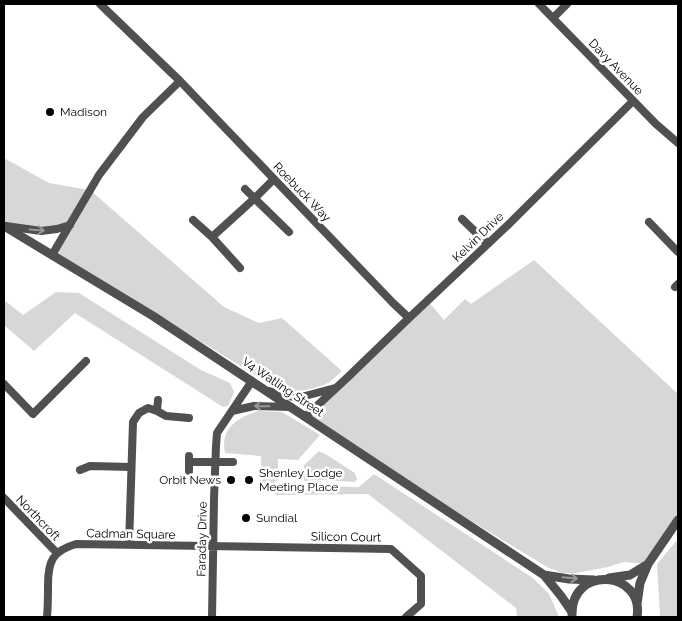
<svg xmlns="http://www.w3.org/2000/svg" width="682" height="621" font-family="Raleway,sans-serif">
  <style>
    .green { fill: #d7d7d7 }
    .lines { fill: none; stroke-linecap: round; stroke-linejoin: round }
    .minor { stroke: #505050; stroke-width: 8 }
    .tertiary { stroke: #505050; stroke-width: 9 }
    .oneway { stroke: #969696 }
    .poi-dot { fill: #000; stroke: #fff; stroke-width: 2 }
    .labels { text-anchor: middle; stroke-width: 5; stroke-linejoin: round; paint-order: stroke }
    .street-label { font-size: 12px; fill: #000; stroke: #fff }
    .poi-label { font-size: 12px; fill: #000; stroke: #fff; text-anchor: start }
  </style>
  <rect width="100%" height="100%" fill="#fff"/>
  <path class="green" d="M4,158l45,25 41,7 134,117 35,16 23,-5 60,53 -12,11 -9,4 -15,4 -12,1 -29,-10 -65,-40 -148,-86 17,-29 -12,3 -53,-3z
    M534,260l144,134v126l-30,44 -24,-2 -16,5 -32,6h-14l-15,-6 -171,-104 -70,-47 122,-115 16,19 21,-21 6,5z
    M56,292l23,1 122,77 29,13 4,9 -6,14 -5,1 -148,-94 -41,38 -30,-26v-25l19,15z
    M258,411l24,1 38,23 -22,25 -20,-1v20l-11,10 -5,1 -1,-34 -36,-3c-5,-24 11,-35 33,-42z
    M319,451c13,6 24,15 36,22l2,7 -3,2 -29,-2 -21,1v-16z
    M374,474l159,104 16,16 10,23h-42l-1,-9 -148,-114 -93,1 6,-10 78,2z
    M678,539v78h-18l-3,-53z"/>
  <g class="lines">
    <path class="minor" d="M100,4l80,77 213,222 16,15
      M539,4l117,120 22,19
      M553,18l14,-14
      M245,189l44,43
      M462,219l26,25
      M193,220l19,17 43,-39 19,-19
      M649,222l29,30
      M6,226l35,5 16,-2 13,-4
      M212,237l28,31
      M52,255l47,-80 44,-58 37,-36
      M675,287l3,-3
      M4,384l29,30 53,-53
      M268,391l26,6 11,-1 30,-8
      M157,411l1,-11
      M232,411l22,-5 37,1
      M306,416l43,-40 60,-58 100,-94 124,-123
      M189,456v15
      M189,462h44
      M80,470l10,-4 41,1
      M4,498l53,55
      M129,545l4,-123 6,-9 9,-5 9,3 9,5 23,2
      M47,617c1,-10 1,-21 1,-32 0,-23 4,-34 28,-41l315,5 30,27v28l-15,13
      M212,617l2,-118 2,-53 1,-13 35,-52"/>
    <path class="tertiary" d="M4,226l149,90 391,259 17,21 11,16
      M544,575l25,4 25,1
      M609,578l21,-3 18,-11
      M637,604l3,-21 8,-19 30,-44
      M572,615c-1,-51 73,-44 65,2"/>
  </g>
  <defs><path id="oneway-shaft" d="M-6 0H5M1.5-3L5.5 0L1.5 3" fill="none" stroke-width="1.6" stroke-linecap="round" stroke-linejoin="round" transform="scale(1.25)"/></defs>
  <g class="oneway">
    <use href="#oneway-shaft" transform="translate(37 230) rotate(4)"/>
    <use href="#oneway-shaft" transform="translate(262 406) rotate(-179)"/>
    <use href="#oneway-shaft" transform="translate(570 578) rotate(5)"/>
  </g>
  <g class="poi-dot">
    <circle cx="50" cy="112" r="5"/>
    <circle cx="231" cy="480" r="5"/>
    <circle cx="249" cy="480" r="5"/>
    <circle cx="246" cy="518" r="5"/>
  </g>
  <g class="labels">
    <g class="street-label">
      <text transform="translate(616 67) rotate(46)" y="4">Davy Avenue</text>
      <text transform="translate(302 192) rotate(46)" y="4">Roebuck Way</text>
      <text transform="translate(478 237) rotate(-44)" y="4">Kelvin Drive</text>
      <text transform="translate(283 387) rotate(34)" y="4">V4 Watling Street</text>
      <text transform="translate(38 518) rotate(46)" y="4">Northcroft</text>
      <text transform="translate(131 534) rotate(1)" y="4">Cadman Square</text>
      <text transform="translate(346 537) rotate(1)" y="4">Silicon Court</text>
      <text transform="translate(202 539) rotate(-89)" y="4">Faraday Drive</text>
    </g>
    <g class="poi-label">
      <text x="60" y="116">Madison</text>
      <text x="259" y="477">Shenley Lodge<tspan x="259" dy="14">Meeting Place</tspan></text>
      <text x="221" y="484" text-anchor="end">Orbit News</text>
      <text x="256" y="522">Sundial</text>
    </g>
  </g>
  <rect width="682" height="621" fill="none" stroke="#000000" stroke-width="10"/>
</svg>
